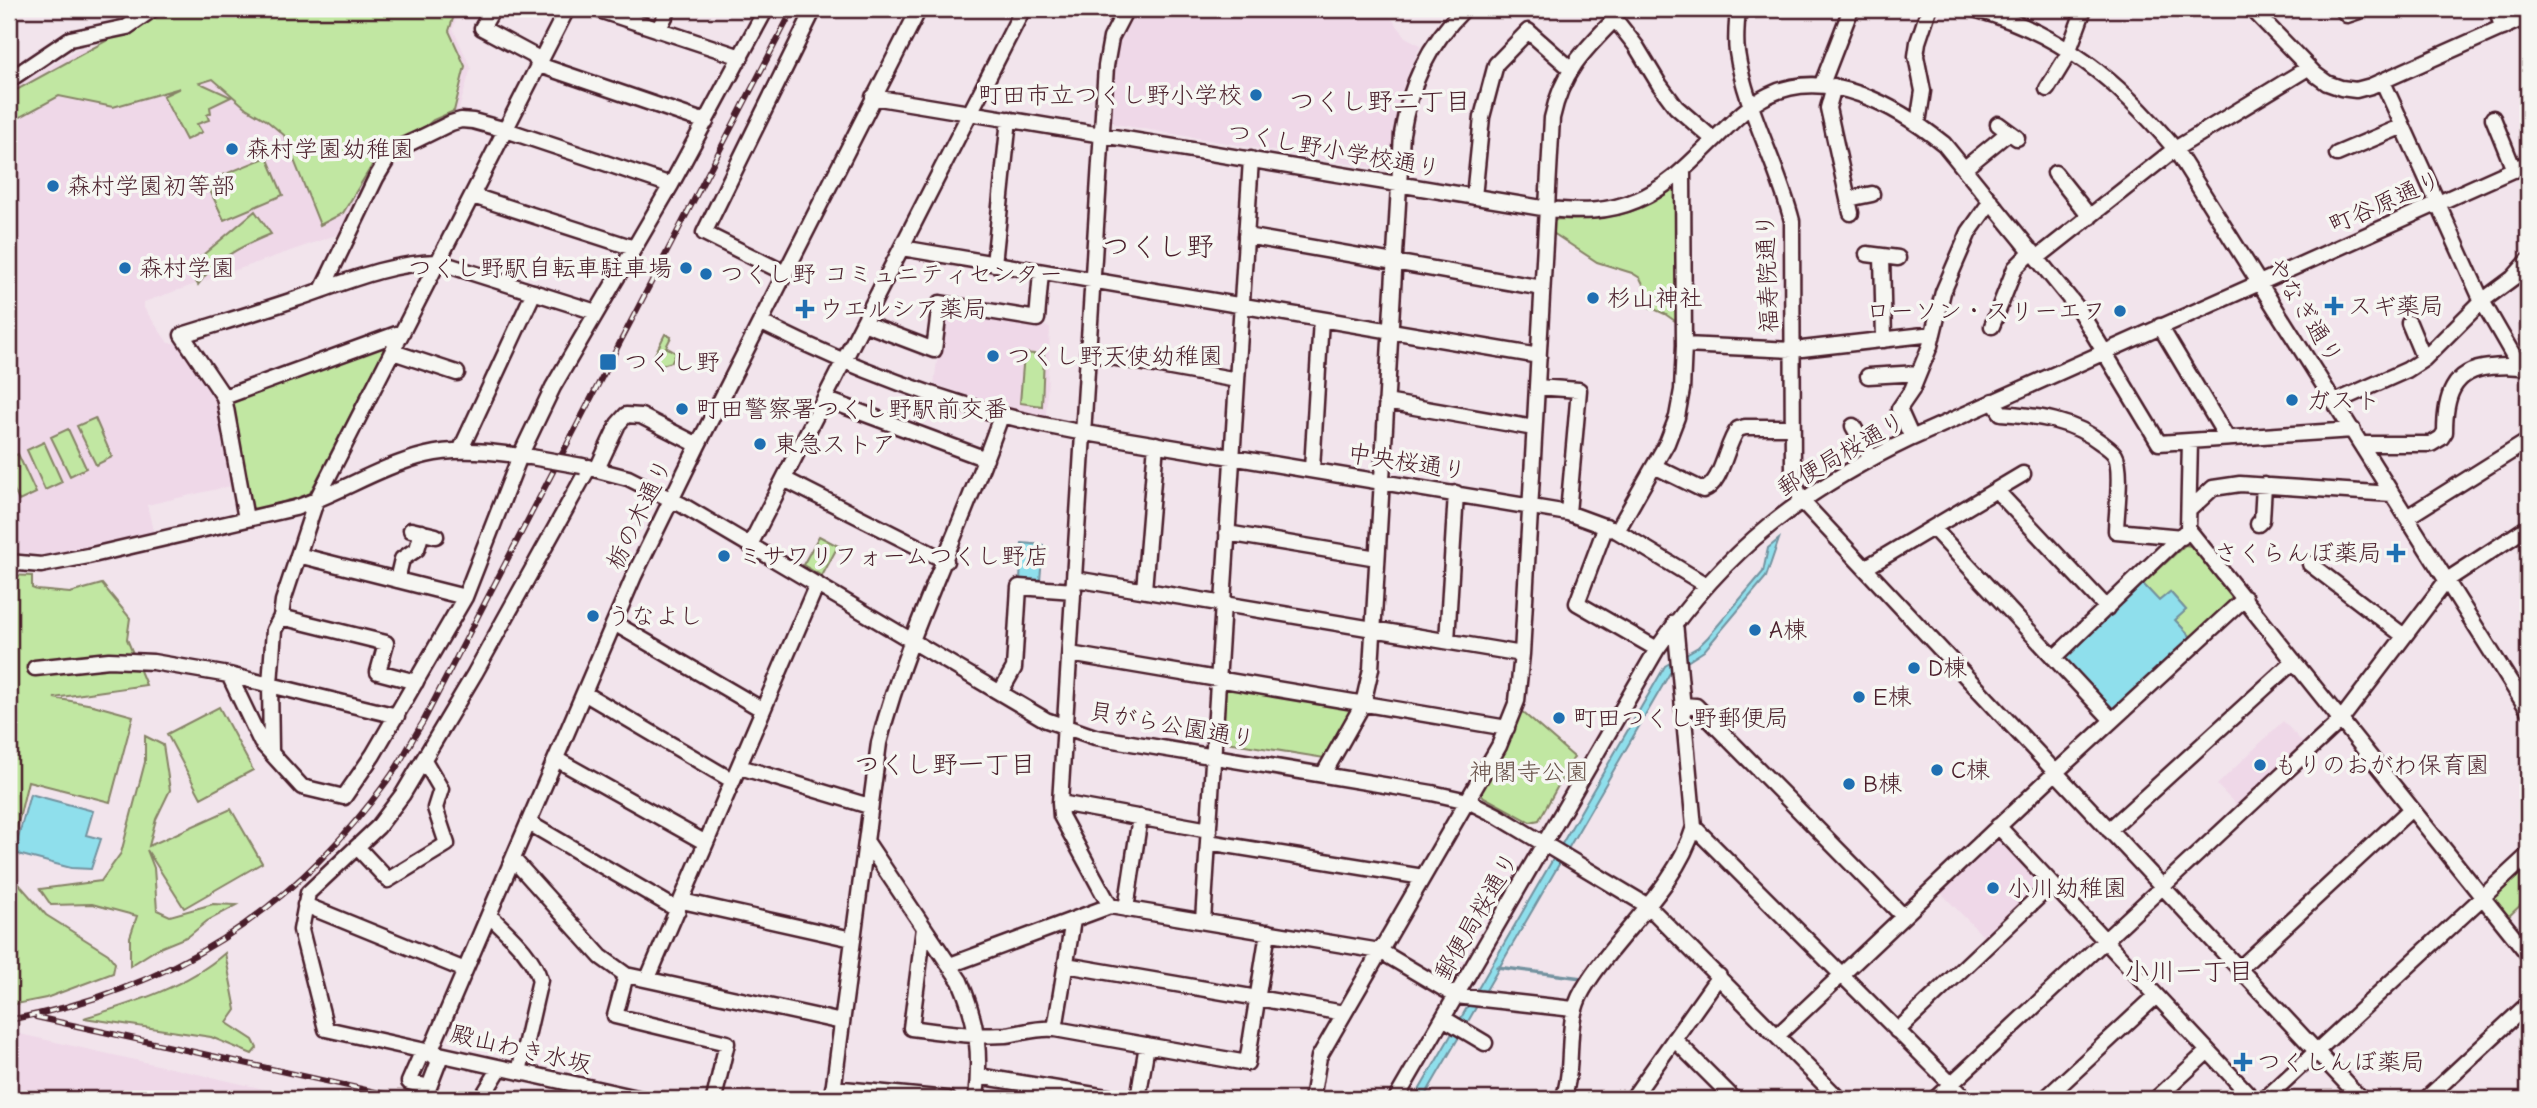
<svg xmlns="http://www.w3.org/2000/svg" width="2537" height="1108" font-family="'Comic Neue','Klee One',sans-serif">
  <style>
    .built { fill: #efd8e8 }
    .green { fill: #c1e7a2; stroke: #868366; stroke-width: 2 }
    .water { fill: #8fdfec; stroke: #73929f; stroke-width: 2 }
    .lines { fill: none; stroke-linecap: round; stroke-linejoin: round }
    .stream { stroke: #73929f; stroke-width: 3.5 }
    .minor-casing { stroke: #4a1f2b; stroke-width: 19 }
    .minor { stroke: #f6f6f2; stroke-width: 14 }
    .rail-casing { stroke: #4a1f2b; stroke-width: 6 }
    .rail { stroke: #f6f6f2; stroke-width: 3.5; stroke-dasharray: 10; stroke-linecap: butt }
    .minor-bridge-casing { stroke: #4a1f2b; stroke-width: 19; stroke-linecap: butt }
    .minor-bridge { stroke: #f6f6f2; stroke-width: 14 }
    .poi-dot { fill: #1f6fb2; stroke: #f6f6f2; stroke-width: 2.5 }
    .labels { text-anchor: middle; stroke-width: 7; stroke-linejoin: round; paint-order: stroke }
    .poi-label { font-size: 24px; fill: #4a1f2b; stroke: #f6f6f2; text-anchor: start }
    .street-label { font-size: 24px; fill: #4a1f2b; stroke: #f6f6f2 }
    .park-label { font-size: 24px; fill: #685149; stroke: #f6f6f2 }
    .neighbourhood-label { font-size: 26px; fill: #4a1f2b; stroke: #f6f6f2 }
    .quarter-label { font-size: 28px; fill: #4a1f2b; stroke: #f6f6f2 }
  </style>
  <rect width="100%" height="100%" fill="#f2e4ec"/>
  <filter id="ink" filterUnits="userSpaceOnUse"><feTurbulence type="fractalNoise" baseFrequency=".0143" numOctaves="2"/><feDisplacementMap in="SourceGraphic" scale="14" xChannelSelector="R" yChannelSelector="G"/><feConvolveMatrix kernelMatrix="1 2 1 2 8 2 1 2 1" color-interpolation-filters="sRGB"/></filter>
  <g filter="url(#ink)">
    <path class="built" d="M170,9h289l-6,20 18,39 -13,44 -12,5 -17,12 -27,10 -21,17 -42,78 -195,68v6l24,35h11l40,56 16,86 -88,20 7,29 -64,16 -43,5 -35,-3 -3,-1v-460l70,-42 57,-11z
      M1134,9h250l23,29 14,7 -17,38 -10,51 -2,31 -6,5 -271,-46 -5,-4 4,-66 8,-26z
      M947,312l103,15 -4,89 -42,-8 -70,-24 9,-69z
      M2283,721l22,24 -67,62 -21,-22z
      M1997,838h5l44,45 -60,56 -45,-46z
      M9,1032h2l297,67h-299z"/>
    <path class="green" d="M164,9h292l-7,22 16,35 -11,45 -21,9 -8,7 -40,17 -42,69 -23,12 -36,-90 -18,-15 -20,-12 -33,-29 -13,4 31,14 -21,10 1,6 -4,2 2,5 -12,4 5,8 -16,8 -23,-44 17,-8 -67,19 -54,-11 -50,27v-29z
      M267,157l16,38 -59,25 -18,-38z
      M1673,188l5,4v131l-13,-9 -20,-9 -1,-19 -4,-8 -8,-5 -35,-11 -44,-29v-11l5,-3c39,2 84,-3 115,-31z
      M255,211l16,23c-29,12 -55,24 -73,51l-6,-10 -1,-10z
      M665,334l6,3 -5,10 10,6 -4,9 -10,3 -10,-5z
      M381,345l3,5 -75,145 -59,16 -18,-92v-18z
      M1024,353l20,2 -2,51 -22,-3z
      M95,418l17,39 -16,8 -19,-39z
      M68,429l18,39 -16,8 -19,-39z
      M44,442l18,40 -17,8 -18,-40z
      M18,454l18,39 -17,8 -10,-22v-21z
      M819,536l19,10 -16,30 -19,-11z
      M2185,545l6,1 41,50 -1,5 -40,36 -16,-17 11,-10 -16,-18 -11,9 -16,-17z
      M9,575l23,1v12l5,2 33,3 32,-9 28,34 -3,21 19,46 -92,13 39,7 40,11 -23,86 -82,-21 -19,80 9,22 28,32 62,39 7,9 -2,10 -67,25 -35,7h-2z
      M1224,687l128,21 -28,50 -104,-17z
      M219,707l34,63 -52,28 -34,-64z
      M1520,710l54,47 -35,63 -9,2 -46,-25 -4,-5 26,-46z
      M145,736l18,9 7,45 -14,29 -7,27 82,-37 31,54 -78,45 -37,-58 7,18 3,42 13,6 43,-12 24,1 -30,16 -18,15 -32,13 -27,17v-29l7,-21 -45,-12 -41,1 -11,-16 61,-8 20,-28 24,-91z
      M2528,861v37l-22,21 -16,-18 1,-6z
      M225,953l11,57 -9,13 26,17 4,8 -5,6 -41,-17 -127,-19c49,-15 102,-31 141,-65z"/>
    <path class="water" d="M1779,539l-13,38 -62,74 -34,22 -247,426h-9l251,-433 33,-19 10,-10 55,-65 5,-24z
      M1022,543l21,2 -3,36 -20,-1z
      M2143,584l16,17 11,-9 16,18 -11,10 16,17 -75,73 -5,-1 -45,-47 1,-5z
      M30,794l63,17 -7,24 15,4 -10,30 -20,-1 -57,-15z"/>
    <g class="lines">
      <path class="stream" d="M2375,437h17
        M1497,967l85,11"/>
      <defs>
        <path id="minor" d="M493,9l-11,19 52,28 5,9 167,57
          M596,9l145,48
          M1607,9l29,37 23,38 17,23 38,33
          M1738,9c-1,14 -3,28 -1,43 8,56 41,113 55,169l1,256 8,23 560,599
          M1974,9c86,23 145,72 201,140l353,561
          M2252,9l64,66 11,8 14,5 15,2 15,-4 157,-70
          M2342,9l5,6 18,-6
          M2497,9l5,19
          M658,30l11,-21
          M9,80l61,-41 57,-12 26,-18
          M2383,82l99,219 38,66
          M1822,84l29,-75
          M1834,86l-6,22 23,105
          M2047,89l19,-31 18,-49
          M873,97l675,112c31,3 59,4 89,-9 32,-13 54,-38 79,-62 16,-16 32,-33 53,-43 59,-29 129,12 175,49l135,166 80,133 194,-13
          M2493,118l21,52
          M1918,123l5,-32 -7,-35 2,-14 11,-33
          M1998,124l19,14
          M2337,154l66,-28
          M1965,168l44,-36
          M2055,173l35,44
          M473,196l161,52
          M1474,197l8,-80 14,-53 32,-33 42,37
          M1848,199l24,-5
          M1246,236l296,52
          M902,248l637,108
          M1867,254l31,4
          M1882,256l2,84
          M2037,258l138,-109 133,-81
          M994,264l15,-145
          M785,273l-81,-40 110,-224
          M322,290l54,-112 12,-20 16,-12 47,-23 10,-3 12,1 33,9 165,55
          M863,323l71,27 6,-47 97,16 4,-47
          M2409,323l15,36
          M768,326c97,48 200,86 306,105l494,82 49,18 89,54
          M1992,326l23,-58 17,-17
          M2160,326l67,112
          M1684,345l109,5 140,-16
          M393,352l64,21
          M1089,353l148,27
          M1868,376l51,-3
          M1537,387l42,3 -11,123
          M224,397l178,-65
          M825,399l161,60
          M1993,401l8,12c37,3 72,7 102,31 4,3 10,7 12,11 8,13 1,60 1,76l66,6
          M1386,402l148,26
          M2335,402l72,-32 17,-11 58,-58 31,-23 15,-17
          M1853,426l18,32
          M1912,438l-13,-29 13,-19 18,-44 13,-54 26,-60 22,-31
          M2362,444h69l10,-6 4,-6c0,-34 7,-62 45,-65 12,-1 22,-2 34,1
          M460,451l74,-159
          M582,466l46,12 54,27 364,215 49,17 337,56 36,8 28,14 152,91 191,193
          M1654,466l49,24c20,-7 22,-45 35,-61l7,-2h47
          M589,467l-114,206 -72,121 -25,33 -70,66 -7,37 25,99 316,70
          M597,469l21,-45 8,-9 15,1 57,29
          M1312,469l9,-150
          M784,479l162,82
          M1996,490l111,118
          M2189,510l24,-22 27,-4 152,10
          M2407,517l121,-76
          M246,519l-22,-122 -42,-62c38,-12 76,-23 114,-36 47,-16 92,-36 142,-37l158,50
          M2258,524l4,-4 2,-35
          M1606,526l-29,77 80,46
          M1933,528l179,192
          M2188,529l340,425
          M411,530l25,6
          M1617,531l50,-88 10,-26 5,-27 2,-45 -1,-174
          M1227,533l150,25
          M750,545l273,-536
          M298,555l167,42
          M9,562l32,3 47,-9 207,-48c45,-15 85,-42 131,-53 33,-8 69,-3 102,2
          M2310,564l94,72
          M1865,568l158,-94
          M1075,579l447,75
          M397,580l5,-21 15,-10 5,-17
          M1144,590l12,-146
          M281,617l105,26 -8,29 38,10
          M614,623l149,87
          M1447,641l9,-148
          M1070,654l437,74
          M2054,658l134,-129 2,-88
          M35,668l74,-8 44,2 76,13 168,41
          M229,675l32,67 41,45 42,10 29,-42 92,-158 55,-141 33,-69 118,-202 95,-176
          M584,693l149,88
          M1000,693l14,-25 5,-81 55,4
          M1683,705l13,1 207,210
          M271,750l-1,-66 4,-54 7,-13 2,-16 33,-100 251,-492
          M556,759l150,84
          M740,767l129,39
          M1323,775l40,-71 8,-35 31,-535c8,-50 26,-89 62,-125
          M1060,803l149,27
          M529,823l149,87
          M1998,826l255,273
          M1694,827l272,272
          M2109,830l185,-169
          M866,841l94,140c18,42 21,74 16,118
          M1208,842l215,35
          M357,847l31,33 59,-36 -12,-36 6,-19 -17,-29
          M513,859l88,98 25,18 216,47
          M682,901l170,38
          M305,905l160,65
          M1110,906l-49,-90 -1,-13 46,-737 5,-28 15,-29
          M1126,909l14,-92
          M489,915c19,19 43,38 51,65l-21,92
          M1203,921l48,-762
          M924,928l-13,100c31,4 63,9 95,7 17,-2 31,-8 49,-6l192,34 21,-131
          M950,965l160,-59 270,45 76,45 117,13
          M1066,965l278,48
          M2239,969l172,-160
          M626,975l-11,41 112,27 -13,56
          M648,978l169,-394
          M1443,1018l42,25
          M1055,1029l18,-109
          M1897,1031l155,-147
          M1777,1036l278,-263 190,-175
          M1674,1039l60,60
          M430,1052l204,-476 64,-131 221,-436
          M430,1052l9,9 -10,26 -20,-5 11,-25z
          M978,1076l141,23
          M833,1088l115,11
          M481,1099l19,-31
          M832,1099l47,-356c29,-113 84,-217 122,-327
          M1138,1099l9,-54
          M1312,1099l7,-42 180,-311 18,-45 5,-47 30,-536c10,-46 31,-67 63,-99
          M1396,1099l261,-450c69,-100 146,-159 255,-211l616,-275
          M1563,1099c13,-36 0,-75 20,-109 33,-56 92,-100 111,-163l-19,-205
          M1632,1099l87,-123
          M1935,1099l405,-378 107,-141 81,-53
          M2045,1099l111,-103
          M2156,1099l52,-48
          M2265,1099l263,-244
          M2426,1099l102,-95"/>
      </defs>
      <use href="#minor" class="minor-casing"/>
      <use href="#minor" class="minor"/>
      <defs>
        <path id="rail" d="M36,1017l371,82
          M9,1020c161,-30 281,-106 378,-239 14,-18 24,-40 36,-59l370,-713"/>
      </defs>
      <use href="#rail" class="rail-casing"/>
      <use href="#rail" class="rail"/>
      <defs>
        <path id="minor-bridge" d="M531,457l51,9"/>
      </defs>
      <use href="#minor-bridge" class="minor-bridge-casing"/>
      <use href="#minor-bridge" class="minor-bridge"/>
    </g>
  </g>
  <g class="poi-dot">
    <circle cx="1256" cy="95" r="7"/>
    <circle cx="232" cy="149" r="7"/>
    <circle cx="53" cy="186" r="7"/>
    <circle cx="125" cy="268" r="7"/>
    <circle cx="686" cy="268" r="7"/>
    <circle cx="706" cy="274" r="7"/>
    <circle cx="1593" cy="298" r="7"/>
    <path d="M2330.5 295.5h7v7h7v7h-7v7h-7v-7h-7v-7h7z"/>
    <path d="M801.5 298.5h7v7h7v7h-7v7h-7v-7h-7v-7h7z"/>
    <circle cx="2120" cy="311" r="7"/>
    <circle cx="993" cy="356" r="7"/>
    <rect x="599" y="353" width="18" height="18" rx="3.5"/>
    <circle cx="2292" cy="400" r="7"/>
    <circle cx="682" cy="409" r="7"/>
    <circle cx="760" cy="444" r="7"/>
    <path d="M2392.5 542.5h7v7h7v7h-7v7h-7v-7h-7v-7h7z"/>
    <circle cx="724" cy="556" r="7"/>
    <circle cx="593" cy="616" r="7"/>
    <circle cx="1755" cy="630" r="7"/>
    <circle cx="1914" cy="668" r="7"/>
    <circle cx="1859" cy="697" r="7"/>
    <circle cx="1559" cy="718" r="7"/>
    <circle cx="2260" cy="765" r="7"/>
    <circle cx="1937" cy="770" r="7"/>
    <circle cx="1849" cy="784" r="7"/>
    <circle cx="1993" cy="888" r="7"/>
    <path d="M2239.5 1051.5h7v7h7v7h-7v7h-7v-7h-7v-7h7z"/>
  </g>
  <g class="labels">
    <g class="poi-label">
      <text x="1242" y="103" text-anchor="end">町田市立つくし野小学校</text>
      <text x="246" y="157">森村学園幼稚園</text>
      <text x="67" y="194">森村学園初等部</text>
      <text x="139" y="276">森村学園</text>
      <text x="672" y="276" text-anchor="end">つくし野駅自転車駐車場</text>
      <text x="720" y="282">つくし野 コミュニティセンター</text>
      <text x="1607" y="306">杉山神社</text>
      <text x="2348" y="314">スギ薬局</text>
      <text x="819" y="317">ウエルシア薬局</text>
      <text x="2106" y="319" text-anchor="end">ローソン・スリーエフ</text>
      <text x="1007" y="364">つくし野天使幼稚園</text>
      <text x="624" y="370">つくし野</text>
      <text x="2306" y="408">ガスト</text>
      <text x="696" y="417">町田警察署つくし野駅前交番</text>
      <text x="774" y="452">東急ストア</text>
      <text x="2382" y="561" text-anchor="end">さくらんぼ薬局</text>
      <text x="738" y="564">ミサワリフォームつくし野店</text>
      <text x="607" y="624">うなよし</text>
      <text x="1769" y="638">A棟</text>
      <text x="1928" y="676">D棟</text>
      <text x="1873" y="705">E棟</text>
      <text x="1573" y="726">町田つくし野郵便局</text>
      <text x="2274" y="773">もりのおがわ保育園</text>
      <text x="1951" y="778">C棟</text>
      <text x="1863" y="792">B棟</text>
      <text x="2007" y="896">小川幼稚園</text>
      <text x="2257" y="1070">つくしんぼ薬局</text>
    </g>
    <g class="street-label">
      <text transform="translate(1334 150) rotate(10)" y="8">つくし野小学校通り</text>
      <text transform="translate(2385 202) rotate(-24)" y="8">町谷原通り</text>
      <text transform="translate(1767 273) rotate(-92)" y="8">福寿院通り</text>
      <text transform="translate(2305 311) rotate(58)" y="8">やなぎ通り</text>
      <text transform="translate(1841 454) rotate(-30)" y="8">郵便局桜通り</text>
      <text transform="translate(1407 462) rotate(9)" y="8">中央桜通り</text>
      <text transform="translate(639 514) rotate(-64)" y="8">栃の木通り</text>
      <text transform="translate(1172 725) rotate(10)" y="8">貝がら公園通り</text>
      <text transform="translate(1476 916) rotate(-60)" y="8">郵便局桜通り</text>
      <text transform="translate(521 1049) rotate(13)" y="8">殿山わき水坂</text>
    </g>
    <g class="park-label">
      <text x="1529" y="780">神閣寺公園</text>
    </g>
    <g class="neighbourhood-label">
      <text x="1380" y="110">つくし野二丁目</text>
      <text x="945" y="773">つくし野一丁目</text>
      <text x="2189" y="980">小川一丁目</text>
    </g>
    <g class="quarter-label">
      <text x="1158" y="256">つくし野</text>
    </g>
  </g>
  <rect width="2537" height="1108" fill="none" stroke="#f6f6f2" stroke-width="35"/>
  <rect x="18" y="18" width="2502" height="1073" fill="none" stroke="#4a1f2b" stroke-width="2.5" filter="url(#ink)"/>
</svg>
